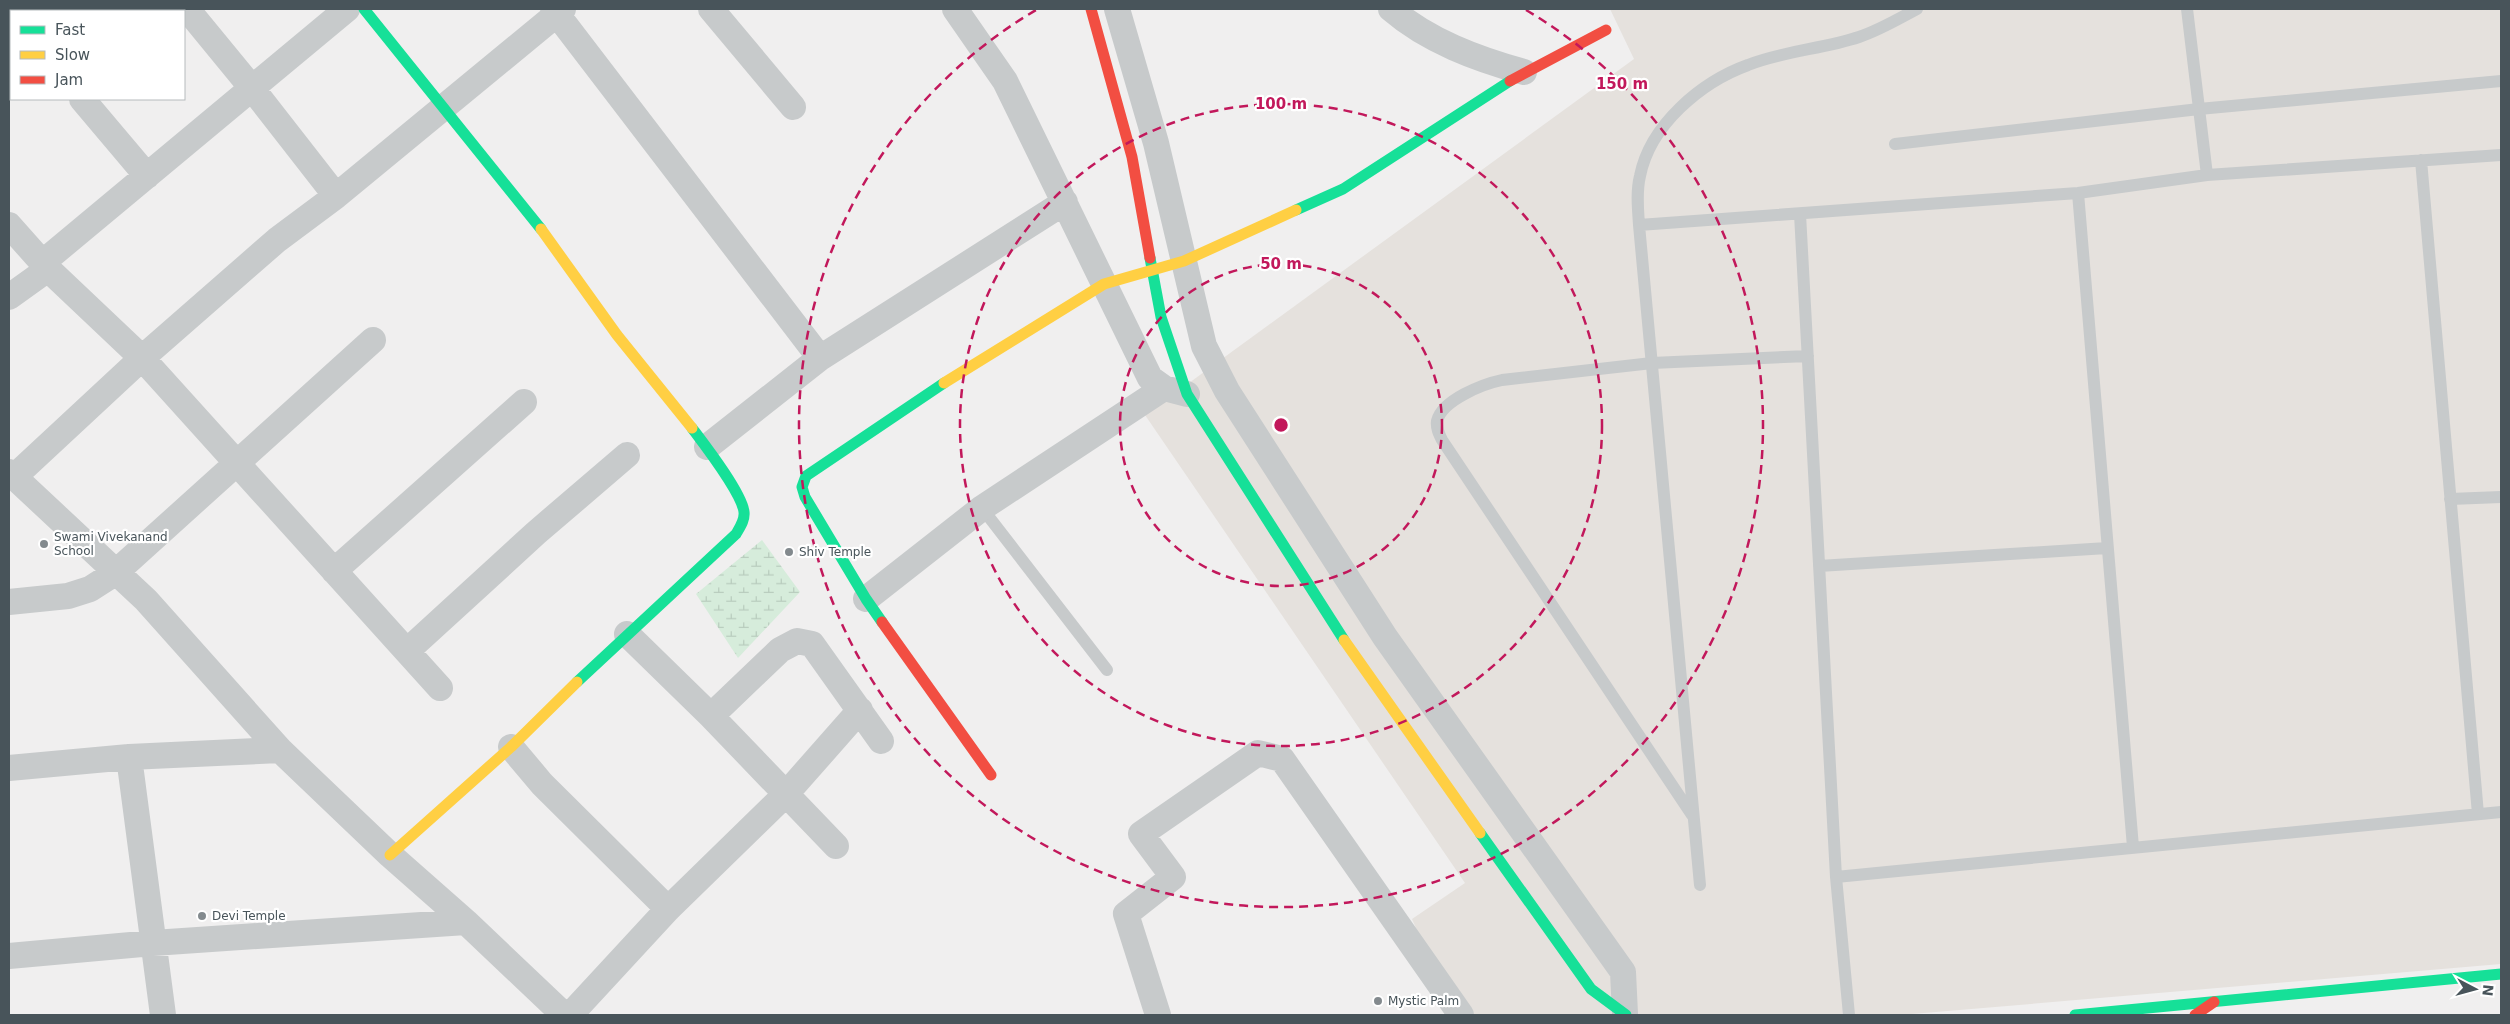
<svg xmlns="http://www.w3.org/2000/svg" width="2510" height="1024" font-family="'DejaVu Sans',sans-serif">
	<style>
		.commercial { fill: #e5e1dd }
		.wetland { fill: url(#wetland-marsh) }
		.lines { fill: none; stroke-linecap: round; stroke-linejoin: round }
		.lane { stroke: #c7cacb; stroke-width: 12 }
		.street { stroke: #c7cacb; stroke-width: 26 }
		.fast { stroke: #16e098; stroke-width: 11 }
		.slow { stroke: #ffcf43; stroke-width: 11 }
		.jam { stroke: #f24e42; stroke-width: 11 }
		.ring { fill: none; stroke: #c2185b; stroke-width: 2.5; stroke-dasharray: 9 6 }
		.poi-dot { fill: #838a8e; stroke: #fff; stroke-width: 2 }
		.labels { text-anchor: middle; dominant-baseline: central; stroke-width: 4.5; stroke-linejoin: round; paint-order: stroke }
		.poi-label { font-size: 12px; fill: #48545a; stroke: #fff; text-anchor: start }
		.centre { fill: #c2185b; stroke: #fff; stroke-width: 2.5 }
		.ring-label { font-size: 15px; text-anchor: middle; font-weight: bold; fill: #c2185b; stroke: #fff; stroke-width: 4.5; stroke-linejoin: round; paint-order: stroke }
	</style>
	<defs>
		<pattern id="wetland-marsh" width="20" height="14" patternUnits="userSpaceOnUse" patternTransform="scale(1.25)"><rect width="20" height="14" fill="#d6ecdb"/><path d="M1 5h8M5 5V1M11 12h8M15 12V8" fill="none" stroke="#b9ccbe"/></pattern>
	</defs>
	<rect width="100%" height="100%" fill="#f0efef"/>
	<path class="commercial" d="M1610,9H2501V964L1900,1015H1454L1412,919L1465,883L1145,415L1634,59Z"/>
	<path class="wetland" d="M762,540L800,592L738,658L696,594Z"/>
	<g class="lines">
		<path class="lane" d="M2187,9L2207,175
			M1895,144L2199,109L2501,81
			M2421,160L2478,814
			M2078,193L2133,847
			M1800,214L1836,877L1849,1015
			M1639,225L2078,193L2207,175L2501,155
			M2450,499L2501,497
			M982,508L1107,670
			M1819,566L2107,548
			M1692,815L1442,440C1439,434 1436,428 1437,421C1442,400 1483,384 1502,380L1652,363L1808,356
			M1836,877L2501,812
			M1700,885L1639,225C1638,209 1636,192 1640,176C1650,125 1701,82 1748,65C1783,51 1823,49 1859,37C1880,30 1898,19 1917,9"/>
		<path class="street" d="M187,9L251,87L336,196
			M553,9L820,358
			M711,9L793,107
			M955,9L1005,81L1150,378L1164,388L1187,394
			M1117,9L1156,143L1204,346L1227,391L1385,637L1623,972L1625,1014
			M1391,9C1428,41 1477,59 1524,72
			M9,11L11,14
			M82,99L147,176
			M9,225L48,269L142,358L440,688
			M42,263L347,9
			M9,297L48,269
			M707,447L820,358L1065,202
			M9,472L146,600L280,750L390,855L466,922L564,1015
			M14,477L142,358L277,240L336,196L563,9
			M334,571L524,402
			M866,599L982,508L1164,388
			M9,602L68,596L90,589L115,573L373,340
			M627,634L711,716L836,846
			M407,651L536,533L627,455
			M711,716L780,650L797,641L812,644L881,741
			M511,747L542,784L668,909
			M129,757L163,1015
			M9,768L129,757L280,750
			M9,956L153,943L466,922
			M570,1015L668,909L786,794L860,710
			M1158,1015L1126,914L1173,877L1141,834L1258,753L1282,759L1461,1015"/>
		<path class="fast" d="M364,9L541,229
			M1296,210L1343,189L1510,81
			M1150,258L1161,317L1187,394L1344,640
			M882,622L866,599L805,497L802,487L806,476L944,383
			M577,682L736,534C740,527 745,520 744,512C742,493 704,444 692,428
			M1480,833L1591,989L1626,1015
			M2075,1015L2501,974"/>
		<path class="slow" d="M541,229L617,335L692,428
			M944,383L1104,284L1184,261L1296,210
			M1344,640L1480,833
			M390,855L511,747L577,682"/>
		<path class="jam" d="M1091,9L1132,157L1150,258
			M1510,81L1606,30
			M882,622L991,775
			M2195,1015L2214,1002"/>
	</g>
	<g class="ring">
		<circle cx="1281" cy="425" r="161"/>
		<circle cx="1281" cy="425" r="321"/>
		<path d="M1526 10A482 482 0 1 1 1036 10"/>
	</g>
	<g class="poi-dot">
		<circle cx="44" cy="544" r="5"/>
		<circle cx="789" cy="552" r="5"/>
		<circle cx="202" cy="916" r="5"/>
		<circle cx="1378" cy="1001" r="5"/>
	</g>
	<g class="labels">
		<g class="poi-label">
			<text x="54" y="537">Swami Vivekanand<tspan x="54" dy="14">School</tspan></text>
			<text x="799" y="552">Shiv Temple</text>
			<text x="212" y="916">Devi Temple</text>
			<text x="1388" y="1001">Mystic Palm</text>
		</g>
	</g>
	<circle cx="1281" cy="425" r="8" class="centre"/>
	<g class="ring-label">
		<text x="1622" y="89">150 m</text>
		<text x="1281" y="109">100 m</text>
		<text x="1281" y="269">50 m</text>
	</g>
	<rect width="2510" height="1024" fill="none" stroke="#48545a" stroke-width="20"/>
	<rect x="10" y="10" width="175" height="90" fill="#ffffff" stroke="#b6bbbd"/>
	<rect x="20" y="26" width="25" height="8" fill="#16e098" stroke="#b6bbbd"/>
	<text x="55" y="35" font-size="15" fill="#48545a">Fast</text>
	<rect x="20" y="51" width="25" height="8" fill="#ffcf43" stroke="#b6bbbd"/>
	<text x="55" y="60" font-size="15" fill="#48545a">Slow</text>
	<rect x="20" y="76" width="25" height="8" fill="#f24e42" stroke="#b6bbbd"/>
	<text x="55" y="85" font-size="15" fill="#48545a">Jam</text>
	<g transform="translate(2475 989) rotate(96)" stroke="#ffffff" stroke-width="4" paint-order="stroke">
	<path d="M0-4L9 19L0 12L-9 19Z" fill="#48545a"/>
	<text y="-8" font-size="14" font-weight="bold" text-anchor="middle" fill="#48545a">N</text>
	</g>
</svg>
